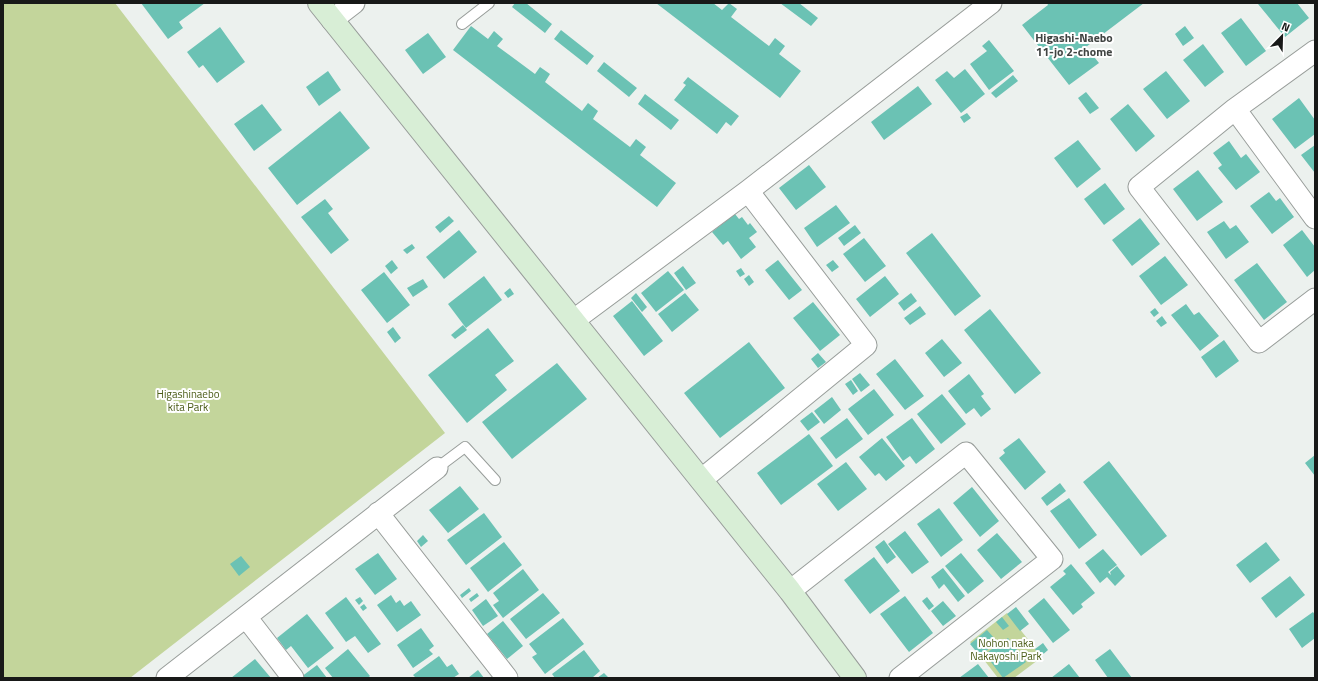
<svg xmlns="http://www.w3.org/2000/svg" width="1318" height="681" font-family="'Titillium Web',sans-serif">
	<style>
		.green { fill: #c3d59b }
		.building { fill: #6bc2b4 }
		.lines { fill: none; stroke-linecap: round; stroke-linejoin: round }
		.lane-casing { stroke: #989d9a; stroke-width: 12 }
		.street-casing { stroke: #989d9a; stroke-width: 23 }
		.secondary-casing { stroke: #989d9a; stroke-width: 24 }
		.lane { stroke: #fff; stroke-width: 10 }
		.street { stroke: #fff; stroke-width: 21 }
		.secondary { stroke: #d8eed6; stroke-width: 22 }
		.labels { text-anchor: middle; dominant-baseline: central; stroke-width: 4; stroke-linejoin: round; paint-order: stroke }
		.park-label { font-size: 11px; fill: #4b5c17; stroke: #fff }
		.neighbourhood-label { font-size: 12px; font-weight: bold; fill: #404442; stroke: #fff }
	</style>
	<rect width="100%" height="100%" fill="#ecf1ee"/>
	<path class="green" d="M3,3H115L445,433L130,678H3Z
		M1007,613L1042,657L1014,678H998L970,642Z"/>
	<path class="building" d="M141,3H205L179,22L183,28L168,39Z
		M515,3H526L552,24L545,33L512,7Z
		M656,3H713L722,10L729,3L737,9L731,17L769,46L775,38L785,46L779,54L801,71L780,98Z
		M780,3H799L818,18L811,26Z
		M1047,3H1144L1086,47L1099,63L1069,85L1022,25L1048,5Z
		M1259,3H1297L1309,18L1285,37L1258,4Z
		M1241,18L1266,51L1246,66L1221,33Z
		M471,26L488,39L494,31L503,39L497,46L535,74L540,67L550,74L545,82L582,111L588,103L598,111L593,119L630,147L636,139L646,147L640,155L676,183L657,207L453,50Z
		M1185,26L1194,38L1183,46L1175,34Z
		M220,27L245,62L217,83L203,65L199,68L187,52Z
		M561,30L594,56L587,65L554,39Z
		M428,33L446,57L423,74L405,50Z
		M989,40L1014,71L989,90L970,64L987,51L982,46Z
		M1203,44L1224,72L1205,87L1183,60Z
		M604,62L637,88L629,97L597,71Z
		M965,69L985,94L961,113L935,80L947,71L954,78Z
		M328,71L341,90L319,106L306,87Z
		M1166,71L1190,101L1167,119L1143,89Z
		M1013,75L1018,81L996,98L991,93Z
		M688,77L739,116L731,126L726,122L717,134L674,100L686,85L683,83Z
		M918,86L932,104L884,140L871,122Z
		M1086,92L1099,108L1090,114L1078,98Z
		M645,94L679,120L671,130L638,104Z
		M1299,98L1315,120V134L1295,149L1272,119Z
		M262,104L282,130L254,151L234,124Z
		M1128,104L1155,136L1136,152L1110,119Z
		M340,111L370,148L297,205L268,168Z
		M967,113L971,118L964,123L960,117Z
		M1078,140L1101,169L1077,188L1054,158Z
		M1229,141L1241,158L1246,154L1260,172L1236,190L1218,168L1222,165L1213,153Z
		M1315,145V173L1301,155Z
		M809,165L826,187L796,210L779,188Z
		M1198,170L1223,202L1197,221L1173,189Z
		M1105,183L1125,209L1104,225L1084,199Z
		M1269,192L1276,201L1280,198L1294,217L1272,234L1250,206Z
		M325,199L333,209L328,213L349,240L331,254L301,217Z
		M836,205L850,223L817,247L804,228Z
		M735,214L739,219L742,217L748,225L750,223L757,232L749,238L756,247L741,259L728,241L723,245L712,232Z
		M449,216L454,221L440,233L435,227Z
		M1140,218L1160,244L1132,266L1112,240Z
		M1224,221L1230,229L1236,225L1249,242L1226,259L1207,232Z
		M855,225L861,233L844,246L838,238Z
		M459,230L477,252L444,279L426,257Z
		M1302,230L1315,247V270L1307,277L1283,245Z
		M932,233L981,296L955,316L906,253Z
		M864,238L886,266L865,282L843,254Z
		M412,244L415,248L407,254L403,250Z
		M1165,256L1188,285L1161,305L1139,276Z
		M392,260L398,268L391,274L385,266Z
		M778,260L802,290L789,300L765,270Z
		M833,260L839,267L832,272L826,265Z
		M1257,263L1287,302L1264,320L1234,280Z
		M683,266L696,283L686,290L674,273Z
		M741,268L745,274L740,277L736,271Z
		M668,271L684,290L656,312L641,293Z
		M384,272L410,305L387,323L361,290Z
		M749,275L754,282L749,286L744,279Z
		M484,276L502,300L466,328L448,304Z
		M885,276L899,294L870,317L856,299Z
		M423,279L428,287L413,297L407,288Z
		M510,288L514,294L508,298L504,293Z
		M636,293L647,307L642,312L631,298Z
		M685,293L699,310L672,332L658,314Z
		M911,293L917,301L904,311L898,303Z
		M632,301L663,341L644,356L613,316Z
		M813,302L840,335L820,351L793,318Z
		M1186,304L1194,315L1199,312L1219,336L1200,351L1171,315Z
		M920,306L926,314L910,325L904,318Z
		M1155,308L1159,313L1154,317L1150,312Z
		M990,309L1041,373L1015,394L964,330Z
		M1162,316L1167,323L1161,327L1156,321Z
		M463,325L467,330L455,339L451,335Z
		M393,327L401,338L395,343L387,332Z
		M488,328L514,361L495,375L507,390L467,423L428,375Z
		M942,339L962,363L944,377L925,353Z
		M1224,340L1239,361L1216,378L1201,357Z
		M749,342L785,388L720,438L684,393Z
		M818,353L826,362L818,368L811,359Z
		M895,359L924,396L905,410L876,374Z
		M557,363L587,399L512,459L482,422Z
		M860,373L870,385L861,392L852,379Z
		M969,374L984,394L981,396L991,409L981,417L974,408L966,414L948,391Z
		M851,380L858,391L853,395L845,384Z
		M874,389L894,415L868,435L848,409Z
		M942,394L966,424L941,444L917,414Z
		M832,397L841,410L824,424L814,411Z
		M812,412L820,422L808,431L800,421Z
		M847,418L863,439L836,459L820,438Z
		M912,418L935,449L916,464L910,456L903,461L886,437Z
		M809,434L833,466L781,505L757,473Z
		M882,438L905,466L886,481L879,473L875,476L859,457Z
		M1019,438L1046,472L1025,490L999,458L1005,453L1003,450Z
		M1315,455V476L1305,463Z
		M1109,461L1167,536L1141,556L1083,482Z
		M846,462L867,489L838,511L817,484Z
		M1060,483L1066,491L1047,506L1041,498Z
		M460,486L479,509L448,533L429,510Z
		M972,487L999,521L980,537L953,503Z
		M1069,498L1097,535L1079,549L1050,511Z
		M939,508L963,540L941,557L917,524Z
		M484,513L502,537L466,565L447,540Z
		M905,531L929,562L912,574L888,544Z
		M997,533L1022,562L1001,579L977,550Z
		M423,535L428,541L421,547L417,541Z
		M884,540L896,557L887,564L875,547Z
		M504,542L522,565L488,592L470,568Z
		M1266,542L1280,560L1250,583L1236,565Z
		M1103,549L1117,565L1108,572L1111,575L1110,572L1117,566L1125,576L1115,586L1107,577L1100,583L1085,563Z
		M378,553L397,579L375,595L355,569Z
		M961,553L984,581L968,594L945,566Z
		M241,556L250,567L239,576L230,564Z
		M874,557L900,591L870,614L844,580Z
		M1071,564L1095,593L1081,604L1083,607L1073,615L1050,587L1066,574L1063,571Z
		M943,568L965,596L958,602L944,584L939,589L931,577Z
		M523,569L539,590L503,618L493,605L499,601L493,593Z
		M1290,576L1305,595L1276,618L1261,598Z
		M469,588L471,591L462,598L460,595Z
		M477,593L479,596L471,602L469,599Z
		M543,593L560,613L526,639L510,619Z
		M391,595L396,603L400,600L404,606L411,601L421,615L397,632L377,605Z
		M905,596L933,633L909,652L880,614Z
		M346,597L381,644L368,653L355,636L346,642L325,613Z
		M360,597L363,601L359,605L355,600Z
		M927,597L934,606L929,610L922,601Z
		M1044,598L1070,630L1053,643L1028,611Z
		M486,599L498,616L483,626L472,610Z
		M943,601L956,616L943,626L931,611Z
		M364,604L367,608L363,611L360,607Z
		M1016,607L1029,624L1020,631L1007,614Z
		M1313,612L1315,615V638L1302,648L1289,629Z
		M307,614L334,648L308,668L291,646L286,650L277,638Z
		M1002,617L1009,626L1003,630L996,622Z
		M563,618L584,644L545,674L532,657L537,654L529,644Z
		M503,621L523,646L507,659L487,634Z
		M421,628L434,646L429,650L433,654L413,668L397,645Z
		M987,630L994,638L988,644L991,647L980,656L970,644Z
		M1008,638L1026,662L1003,678L985,654Z
		M1043,643L1048,650L1040,657L1035,649Z
		M348,649L370,676L368,678H333L325,668Z
		M1110,649L1132,678H1108L1095,660Z
		M584,650L600,671L592,678H555L552,674Z
		M439,656L447,667L452,664L459,674L453,678H416L413,675Z
		M255,659L271,678H231Z
		M978,664L989,678H959Z
		M1069,664L1080,678H1051Z
		M317,665L327,678H303L301,677Z
		M478,670L484,678H468Z
		M604,673L609,678H597Z"/>
	<g class="lines">
		<defs>
			<path id="lane" d="M462,24L489,3
				M437,468L465,447L495,480"/>
			<path id="street" d="M332,20L354,3
				M1315,51L1235,109L1139,187L1259,342L1315,299
				M1235,109L1315,218
				M574,320L748,191L991,3
				M701,480L866,345L748,191
				M378,513L507,678
				M790,591L966,453L1052,559L900,678
				M246,617L293,678
				M167,678L437,468"/>
			<path id="secondary" d="M319,3L701,480L790,591L855,678"/>
		</defs>
		<use href="#lane" class="lane-casing"/>
		<use href="#street" class="street-casing"/>
		<use href="#secondary" class="secondary-casing"/>
		<use href="#lane" class="lane"/>
		<use href="#street" class="street"/>
		<use href="#secondary" class="secondary"/>
	</g>
	<g class="labels">
		<g class="park-label">
			<text x="188" y="394">Higashinaebo<tspan x="188" dy="13">kita Park</tspan></text>
			<text x="1006" y="643">Nohon naka<tspan x="1006" dy="13">Nakayoshi Park</tspan></text>
		</g>
		<g class="neighbourhood-label">
			<text x="1074" y="37">Higashi-Naebo<tspan x="1074" dy="14">11-jo 2-chome</tspan></text>
		</g>
	</g>
	<rect width="1318" height="681" fill="none" stroke="#181918" stroke-width="8"/>
	<g transform="translate(1282 36) rotate(23)" stroke="#ffffff" stroke-width="3" paint-order="stroke">
	<path d="M0-3L7 15L0 10L-7 15Z" fill="#181918"/>
	<text y="-6" font-size="11" font-weight="bold" text-anchor="middle" fill="#181918">N</text>
	</g>
</svg>
